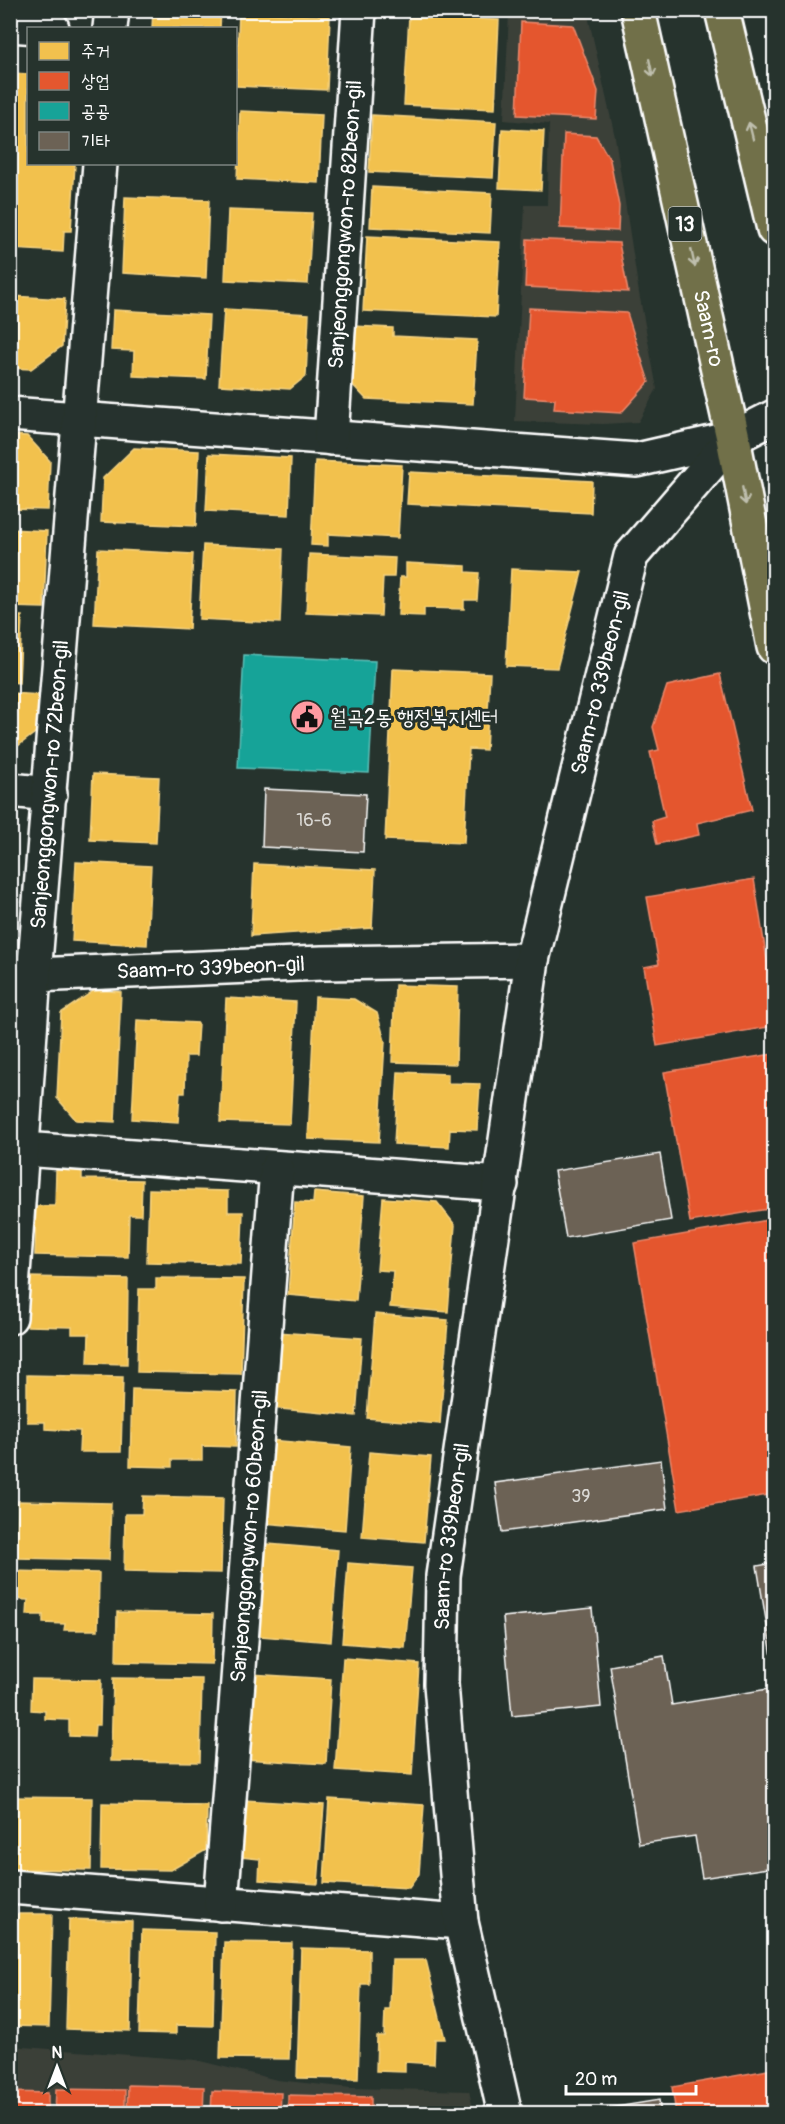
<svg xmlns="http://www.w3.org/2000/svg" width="785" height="2124" font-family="Pangolin,'Poor Story',sans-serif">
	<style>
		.built { fill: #3b4139 }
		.park { fill: url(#park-crowns); stroke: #aeb6a6; stroke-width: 1.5 }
		.homes { fill: #f2c14e; stroke: #f6d483; stroke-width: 1.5 }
		.shops { fill: #e4572e; stroke: #ec896d; stroke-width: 1.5 }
		.public { fill: #17a398; stroke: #5dbfb7; stroke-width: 1.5 }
		.building { fill: #6c6255; stroke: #fff; stroke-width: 1.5 }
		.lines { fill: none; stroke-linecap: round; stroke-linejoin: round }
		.street-casing { stroke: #fff; stroke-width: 38 }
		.primary-casing { stroke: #fff; stroke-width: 38 }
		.street { stroke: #26332d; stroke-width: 33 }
		.primary { stroke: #71704a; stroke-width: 33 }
		.oneway { stroke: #bfbfae }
		.labels { text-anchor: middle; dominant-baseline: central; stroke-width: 6; stroke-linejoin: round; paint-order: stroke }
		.number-label { font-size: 18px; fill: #dad8d4 }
		.shield { fill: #26332d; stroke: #bec2c0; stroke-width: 1.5 }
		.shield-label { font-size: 20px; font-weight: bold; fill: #fff }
		.street-label { font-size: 21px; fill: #fff; stroke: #26332d }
		.poi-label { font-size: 21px; fill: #fff; stroke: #26332d; text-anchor: start }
	</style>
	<defs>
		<pattern id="park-crowns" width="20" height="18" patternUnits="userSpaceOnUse" patternTransform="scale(1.5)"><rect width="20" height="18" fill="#5c6c4e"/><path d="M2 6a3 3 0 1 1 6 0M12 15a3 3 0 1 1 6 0" fill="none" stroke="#748269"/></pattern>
	</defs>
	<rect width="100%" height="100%" fill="#26332d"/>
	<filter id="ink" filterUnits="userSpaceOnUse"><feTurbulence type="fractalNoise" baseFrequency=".0167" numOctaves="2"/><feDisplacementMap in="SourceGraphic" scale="12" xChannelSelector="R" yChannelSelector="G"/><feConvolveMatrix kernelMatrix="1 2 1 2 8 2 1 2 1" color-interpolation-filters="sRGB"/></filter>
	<g filter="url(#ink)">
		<path class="built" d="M480,11H587L615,137L639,293L657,389L638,422L603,424L515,421L525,205H547L549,124L504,120L509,13Z
			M10,2046L196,2060L277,2080L351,2088L469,2091L474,2113H11Z"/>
		<path class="park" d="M10,952H15L11,1050H10Z"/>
		<path class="homes" d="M153,10H221L220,28H152Z
			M239,12L330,16L327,90L236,86Z
			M409,16L499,20L495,109L404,105Z
			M11,73L28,74V164H75L71,231H64L63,252L12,249L13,228H10Z
			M240,111L322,115L319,183L237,179Z
			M372,115L496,122L493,178L369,172Z
			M502,129L544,131L541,190L499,188Z
			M372,187L492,193L490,233L370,227Z
			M125,197L209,200L206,278L122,273Z
			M228,210L312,213L308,284L225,280Z
			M367,236L500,242L496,317L363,311Z
			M10,296L65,299L62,346L31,369L10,368Z
			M224,309L309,314L306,376L290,389L219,385Z
			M113,310L209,315L206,379L133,376L134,351L111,350Z
			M353,326L393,328V336L477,340L473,404L366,399L350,382Z
			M10,435L27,436L50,461L48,510L10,509Z
			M134,448L199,451L196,526L101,522L103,478Z
			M209,454L291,458L289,515L206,511Z
			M315,461L402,465L398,538L328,534V546L311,545Z
			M409,472L592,481L591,513L407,504Z
			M10,529L47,531L44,608L10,607Z
			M203,545L283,549L280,623L199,619Z
			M98,549L193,554L189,629L94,624Z
			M309,554L395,558L394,577H383L381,616L306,613Z
			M406,563L466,566V572L479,573L477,600H464V609L424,608V616L398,615L400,577H406Z
			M511,569L582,572L557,668L506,666Z
			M10,616H22L19,683L10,682Z
			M393,669L490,673L486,750L469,749L464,843L385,840Z
			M10,693L41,695L40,729L10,752Z
			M93,774L159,777L156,843L90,840Z
			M10,821L14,825L10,902Z
			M76,862L151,866L147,945L72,941Z
			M254,864L375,870L372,928L251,936Z
			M395,985L458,987L456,1064L392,1062Z
			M95,990L121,992L115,1122L76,1120L57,1098L61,1013Z
			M315,997L354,999L377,1013L385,1041L379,1142L308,1139Z
			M226,998L296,1002L290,1124L220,1122Z
			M137,1020L198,1023L196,1056H186L185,1093H180L178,1122L132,1119Z
			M398,1072L448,1074V1083L480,1084L477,1130L450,1129L449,1147L394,1144Z
			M56,1170H82V1179L142,1180L141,1215H129L128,1257L35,1255L36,1206H55Z
			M149,1189L228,1191V1212H243L241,1264L147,1262Z
			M314,1192L364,1196L356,1301L288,1295L295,1202L313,1203Z
			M383,1198L437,1202L455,1225L448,1312L390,1307L393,1271L377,1270Z
			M28,1277L128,1279L127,1364L88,1363L89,1334H72V1327L27,1326Z
			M156,1278L244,1279L241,1374L137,1372L139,1289H156Z
			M375,1314L448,1320L440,1424L367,1418Z
			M277,1332L362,1338L356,1416L270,1408Z
			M27,1375L123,1377L121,1452H79L80,1431L45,1429V1422H27Z
			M132,1389L237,1392L236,1447L202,1446V1460H172V1467L130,1466Z
			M269,1440L351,1447L345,1530L263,1523Z
			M369,1452L431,1457L424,1542L362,1537Z
			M143,1496L223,1498L221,1573L124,1571L125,1514H142Z
			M18,1501L111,1503L109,1560L17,1558Z
			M256,1543L338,1550L331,1642L249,1635Z
			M348,1563L412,1568L405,1648L342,1643Z
			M12,1571L99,1573L98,1630H64L65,1624L43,1623V1615H27L28,1600L12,1599Z
			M117,1612L213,1614L212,1664L116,1662Z
			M343,1658L419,1664L412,1775L335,1770Z
			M250,1674L331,1679L326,1764L244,1759Z
			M113,1678L202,1679L200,1762L111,1761Z
			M32,1679L101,1680L100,1725H95L94,1737L69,1736V1720L45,1719V1711L31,1710Z
			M10,1797L92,1798L91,1870L10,1869Z
			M329,1799L424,1805L419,1874L409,1888L324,1883Z
			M244,1800L324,1805L318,1884L259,1880L260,1859L241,1857Z
			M102,1803L207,1805L206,1850L171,1870L101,1869Z
			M10,1914H52L49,2027L10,2026Z
			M69,1919L132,1921L130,2031L66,2029Z
			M142,1930L215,1932L213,2026L176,2025V2034L139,2033Z
			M224,1942L292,1943L289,2059L220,2058Z
			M301,1948L369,1950V1984H361L358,2079L297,2078Z
			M392,1960H426L445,2039H435L434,2064L405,2062V2072L376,2071L377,2036H384L385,2010H390Z"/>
		<path class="shops" d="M521,22L573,25L598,91L596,119L517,115Z
			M564,134L596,136L610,160L619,206L618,231L560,228Z
			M527,239L619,243L628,292L525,287Z
			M529,308L627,313L649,382L621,413L554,409L555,399L524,397Z
			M720,674L752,810L697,823L699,835L657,844L652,821L665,817L650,752L659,750L653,727L667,686Z
			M754,879L774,1004V1026L657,1046L644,967L659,964L647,897Z
			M773,1054L774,1064V1208L690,1222L664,1072Z
			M774,1219V1494L679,1510L634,1243Z
			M774,2069V2114H676L672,2087Z
			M128,2085L204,2087L203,2114H127Z
			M56,2089L125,2090V2114H55Z
			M212,2091L281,2093L280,2114H211Z
			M10,2092L48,2093V2114H10Z
			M288,2095L371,2097V2114H288Z"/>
		<path class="public" d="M244,655L375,661L369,773L238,768Z"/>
		<path class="building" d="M264,789L366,794L363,852L262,847Z
			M660,1154L671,1220L566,1238L554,1171Z
			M661,1460L667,1509L502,1532L495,1483Z
			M774,1563V1668L757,1566Z
			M592,1608L601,1707L512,1716L503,1617Z
			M664,1656L672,1705L774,1688V1867L702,1878L695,1836L639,1844L610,1666Z
			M659,2100L661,2114H573Z"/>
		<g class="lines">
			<defs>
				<g id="street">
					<path d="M10,25L52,28"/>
					<path d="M110,28L112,10"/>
					<path d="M10,414L637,460L733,438L774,417"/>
					<path id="s1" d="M331,438L359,10"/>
					<path d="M10,790L50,794"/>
					<path id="s2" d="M34,975L322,963L532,960"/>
					<path d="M10,1148L501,1184"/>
					<path id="s3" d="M10,1317L34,975L100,164"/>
					<path d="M10,1887L461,1922"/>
					<path id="s4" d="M221,1904L277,1168"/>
					<path id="s5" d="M505,2114L461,1922L441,1684L443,1576L532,960L631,556L733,438"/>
				</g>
				<g id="primary">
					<path id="s6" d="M638,10L733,438L774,647"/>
					<path d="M722,10L774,229"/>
				</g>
			</defs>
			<use href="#street" class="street-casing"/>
			<use href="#primary" class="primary-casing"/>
			<use href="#street" class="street"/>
			<use href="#primary" class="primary"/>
		</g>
		<defs><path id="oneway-shaft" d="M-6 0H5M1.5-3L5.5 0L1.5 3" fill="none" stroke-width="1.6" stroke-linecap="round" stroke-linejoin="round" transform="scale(1.5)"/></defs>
		<g class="oneway">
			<use href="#oneway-shaft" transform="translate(651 68) rotate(78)"/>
			<use href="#oneway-shaft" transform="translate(751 131) rotate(-104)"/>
			<use href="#oneway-shaft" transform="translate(693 258) rotate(78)"/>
			<use href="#oneway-shaft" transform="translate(744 496) rotate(79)"/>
		</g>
	</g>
	<defs>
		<symbol id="civic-disc" viewBox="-11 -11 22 22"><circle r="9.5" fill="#ff9aa2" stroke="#26332d"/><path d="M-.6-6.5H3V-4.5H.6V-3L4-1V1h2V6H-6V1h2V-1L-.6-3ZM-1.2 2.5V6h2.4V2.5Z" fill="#111"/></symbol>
	</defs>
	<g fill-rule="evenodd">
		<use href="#civic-disc" x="288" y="698" width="38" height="38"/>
	</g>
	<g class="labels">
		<g class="number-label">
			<text x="314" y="820">16-6</text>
			<text x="581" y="1496">39</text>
		</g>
		<rect class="shield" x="668.5" y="207" width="33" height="34" rx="4.5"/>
		<g class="shield-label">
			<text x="685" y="224">13</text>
		</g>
		<g class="street-label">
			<text stroke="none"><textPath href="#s1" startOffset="214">Sanjeonggongwon-ro 82beon-gil</textPath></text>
			<text stroke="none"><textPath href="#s6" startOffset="326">Saam-ro</textPath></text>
			<text stroke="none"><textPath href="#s5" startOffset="1452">Saam-ro 339beon-gil</textPath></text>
			<text stroke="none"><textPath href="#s3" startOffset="534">Sanjeonggongwon-ro 72beon-gil</textPath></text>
			<text stroke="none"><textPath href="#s2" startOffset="177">Saam-ro 339beon-gil</textPath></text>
			<text stroke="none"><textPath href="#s4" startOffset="369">Sanjeonggongwon-ro 60beon-gil</textPath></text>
			<text stroke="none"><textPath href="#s5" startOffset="584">Saam-ro 339beon-gil</textPath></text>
		</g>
		<g class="poi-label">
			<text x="330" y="717">월곡2동 행정복지센터</text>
		</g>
	</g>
	<rect width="785" height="2124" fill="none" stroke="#26332d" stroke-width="36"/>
	<rect x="18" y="18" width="749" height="2088" fill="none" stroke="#fff" stroke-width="2" filter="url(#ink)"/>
	<rect x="27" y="27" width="210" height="138" fill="#26332d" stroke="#7d8581" stroke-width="1.5"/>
	<rect x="39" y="42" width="30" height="18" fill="#f2c14e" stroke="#7d8581" stroke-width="1.5"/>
	<text x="81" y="57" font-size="18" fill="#ffffff">주거</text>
	<rect x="39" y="72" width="30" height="18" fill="#e4572e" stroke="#7d8581" stroke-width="1.5"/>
	<text x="81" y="87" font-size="18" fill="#ffffff">상업</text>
	<rect x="39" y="102" width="30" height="18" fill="#17a398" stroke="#7d8581" stroke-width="1.5"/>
	<text x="81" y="117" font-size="18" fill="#ffffff">공공</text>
	<rect x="39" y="132" width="30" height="18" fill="#6c6255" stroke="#7d8581" stroke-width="1.5"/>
	<text x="81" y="147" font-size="18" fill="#ffffff">기타</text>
	<g transform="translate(57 2067)" stroke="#26332d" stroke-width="4.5" paint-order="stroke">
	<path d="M0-4.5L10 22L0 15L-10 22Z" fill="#ffffff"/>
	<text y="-9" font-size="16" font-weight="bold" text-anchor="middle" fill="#ffffff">N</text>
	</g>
	<path d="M566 2085v9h130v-9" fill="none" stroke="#ffffff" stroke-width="3"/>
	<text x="575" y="2085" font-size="18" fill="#ffffff" stroke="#26332d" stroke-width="4.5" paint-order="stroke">20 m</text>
</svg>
